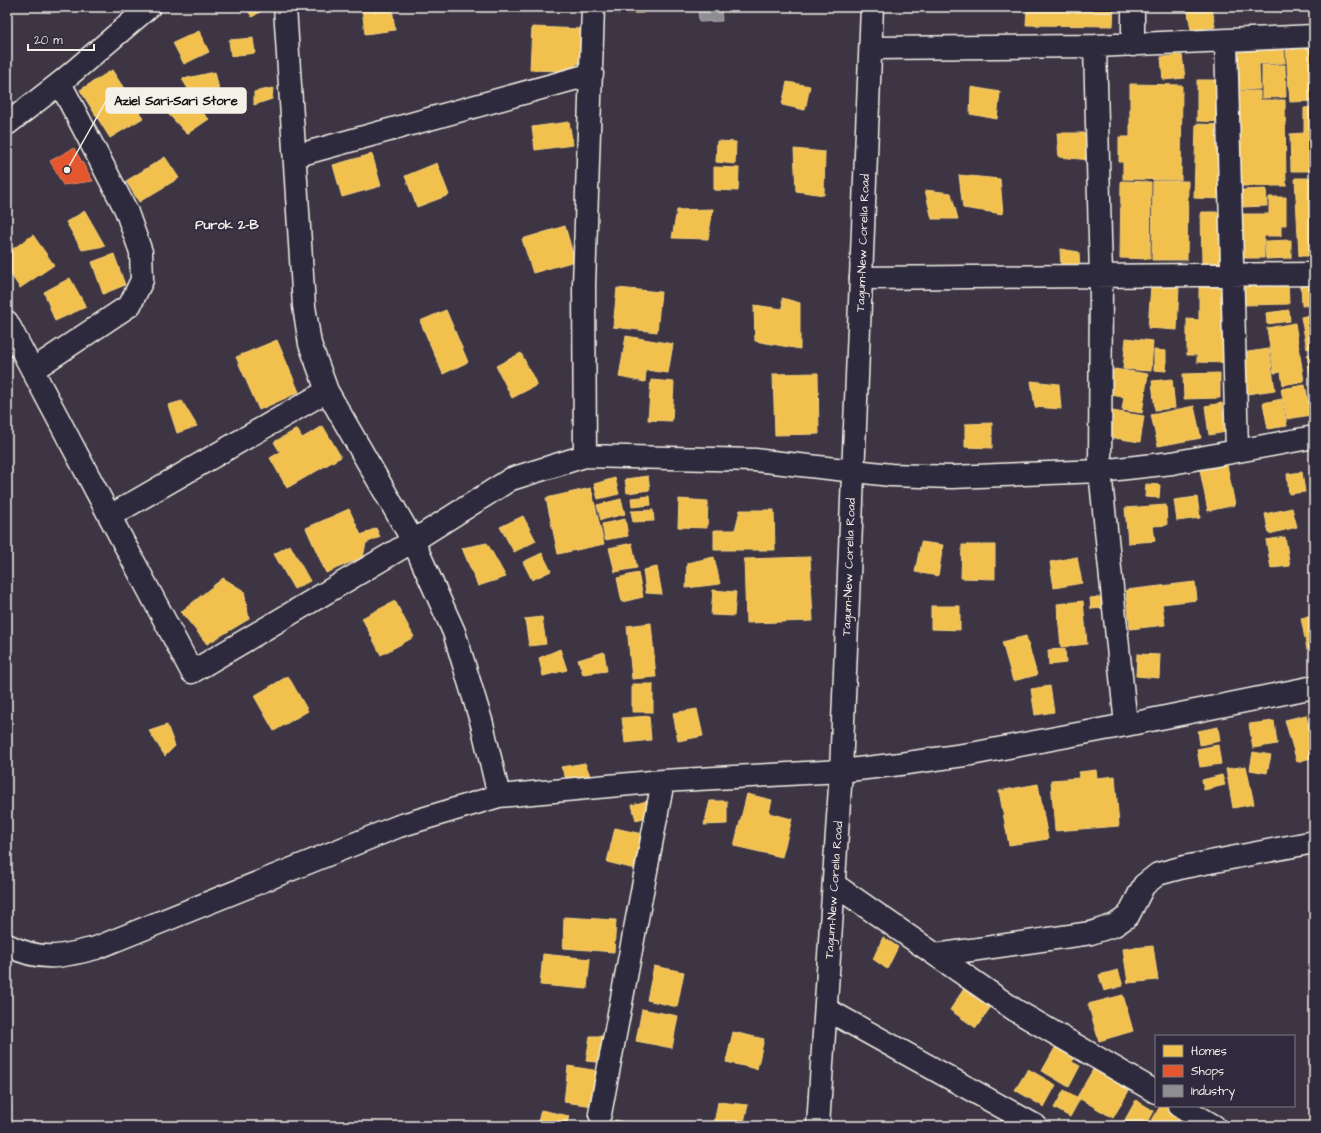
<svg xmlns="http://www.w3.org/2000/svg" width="1321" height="1133" font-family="'Architects Daughter',sans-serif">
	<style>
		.homes { fill: #f2c14e; stroke: #f3cf7c }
		.shops { fill: #e4572e; stroke: #e98566 }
		.industry { fill: #8d8d92; stroke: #acabac }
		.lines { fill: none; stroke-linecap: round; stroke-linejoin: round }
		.minor-casing { stroke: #f4f1e8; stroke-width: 25 }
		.major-casing { stroke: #f4f1e8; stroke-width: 25 }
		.minor { stroke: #2f2a3d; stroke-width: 22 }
		.major { stroke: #2f2a3d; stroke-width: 22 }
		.labels { text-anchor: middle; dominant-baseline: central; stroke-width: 4; stroke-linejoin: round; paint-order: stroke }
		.street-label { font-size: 12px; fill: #f4f1e8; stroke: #2f2a3d }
		.neighbourhood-label { font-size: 13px; font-weight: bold; fill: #f4f1e8; stroke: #2f2a3d }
		.leader { fill: none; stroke: #f4f1e8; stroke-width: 1.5 }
		.callout-dot { fill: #f4f1e8; stroke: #2f2a3d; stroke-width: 1.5 }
		.callout { fill: #f4f1e8; stroke: #f4f1e8; stroke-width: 1.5 }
		.callout-label { font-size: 13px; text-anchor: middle; font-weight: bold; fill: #111 }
	</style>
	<rect width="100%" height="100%" fill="#3d3544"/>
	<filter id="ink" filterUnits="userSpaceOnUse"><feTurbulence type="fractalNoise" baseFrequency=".025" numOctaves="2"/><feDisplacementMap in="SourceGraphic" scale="8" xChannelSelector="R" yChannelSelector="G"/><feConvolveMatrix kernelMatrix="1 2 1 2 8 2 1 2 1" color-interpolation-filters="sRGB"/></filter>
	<g filter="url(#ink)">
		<path class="homes" d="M246,7H268L252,17Z
			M362,7H392L395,30L365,34Z
			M614,7H643V13H614Z
			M1027,7H1114L1113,26L1026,25Z
			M1187,7H1212L1215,27L1191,30Z
			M1280,7H1314V8L1280,12Z
			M532,27L583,29L582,61L566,71L530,70Z
			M199,31L209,52L184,64L173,43Z
			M253,38L255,53L231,56L229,40Z
			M1314,48V101L1290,102L1286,50Z
			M1284,49L1285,63L1259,64L1260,89L1239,90L1237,52Z
			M1182,55L1185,78L1163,80L1161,57Z
			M1262,65H1285L1286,97L1262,98Z
			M112,70L143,118L110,138L80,90Z
			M215,72L220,94L195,100L182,79Z
			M1197,80H1225V122L1197,121Z
			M787,82L810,86L805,110L782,105Z
			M1130,84L1182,85L1181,180L1123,179V162H1119V137H1130Z
			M971,87L1000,92L997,119L970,114Z
			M273,88L272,99L254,105V92Z
			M1239,91H1260V100H1285L1286,186H1240Z
			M184,94L209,119L187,134L161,106Z
			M1314,107V171H1291L1290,134L1304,133V108Z
			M569,122L573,145L535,150L532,127Z
			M1196,124L1225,125L1223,199L1194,198Z
			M1057,133H1084L1090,160L1059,157Z
			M717,141L736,142L735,164L716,162Z
			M794,149L825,152L824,195L796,191Z
			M372,154L381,186L342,197L333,165Z
			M165,157L179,178L139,202L126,181Z
			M437,163L449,195L417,207L405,176Z
			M714,167L739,168L738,191L714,190Z
			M959,175L1000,179L1003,214L963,208Z
			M1295,178H1314V256H1299Z
			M1121,181L1151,182L1150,259L1120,258Z
			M1153,181H1188L1187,260H1152Z
			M1266,189L1267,206L1242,207V190Z
			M925,190L951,193L958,219H932Z
			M1269,197H1286V225H1281V236H1264V258H1239V214H1269Z
			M713,209L708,239L672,238L677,210Z
			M85,211L105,246L82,250L66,222Z
			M1201,212H1227L1228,262L1202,263Z
			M565,226L575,261L533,273L522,239Z
			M33,235L54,265L20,288L7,269V253Z
			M1291,240V258L1266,259L1265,241Z
			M1060,249L1079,252L1080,272L1061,269Z
			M114,254L125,285L103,294L92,262Z
			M70,278L86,307L55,321L44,292Z
			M1288,280L1289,304L1243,305L1242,281Z
			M1314,282V305L1302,306L1301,283Z
			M1151,285L1179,286L1177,330L1148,328Z
			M1199,287H1226V363L1197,362V355H1187V319L1199,320Z
			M617,288L661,292L657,332L613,327Z
			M782,298L800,303V349L755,341L754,305L783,309Z
			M446,310L468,362L443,374L420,321Z
			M1289,310L1290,321L1267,324L1266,313Z
			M1314,314V347L1307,349L1301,317Z
			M1295,323L1304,381L1283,385L1281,372L1274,373L1267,328Z
			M626,336L673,344L668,373L646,370L645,382L619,377Z
			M1126,338L1153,341L1151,371L1123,369Z
			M277,340L299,392L259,410L236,357Z
			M1269,349L1275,390L1247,394L1241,353Z
			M1154,350L1166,351V371L1154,370Z
			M521,353L537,385L512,398L496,366Z
			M1314,354V398L1307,355Z
			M1114,369L1148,374L1142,413L1122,410L1124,397L1110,395Z
			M818,373L819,434L775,435L773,374Z
			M1220,373V398L1184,399L1183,374Z
			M1172,379L1175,408L1155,410L1152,381Z
			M651,380L674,382L672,421L648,420Z
			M1031,381L1059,384L1061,409L1035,407Z
			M1305,385L1311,415L1287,419L1281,389Z
			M1282,399L1287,426L1268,429L1263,403Z
			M182,401L197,426L177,433L168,405Z
			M1222,403L1226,432L1209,435L1205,406Z
			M1194,406L1201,438L1158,446L1151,415Z
			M1112,411L1144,416L1140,442L1108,437Z
			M992,423V448L965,447V424Z
			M323,426L341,457L287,488L270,458L280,452L274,442L297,429L302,438Z
			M1227,465L1235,505L1208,511L1200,470Z
			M1302,472L1305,492L1289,494L1287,474Z
			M648,476L650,490L627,493L625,479Z
			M615,478L619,494L598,499L594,484Z
			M1146,484L1160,485L1159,498L1145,497Z
			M591,488L604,544L558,554L546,498Z
			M650,496L651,505L632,507L631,498Z
			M1197,497L1200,518L1177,521L1174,500Z
			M621,499L625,514L601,520L597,505Z
			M679,499L708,501L707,528L678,527Z
			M1166,505L1167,525L1153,526L1155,541L1128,543L1125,508Z
			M1292,508L1297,527L1269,534L1265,514Z
			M349,509L361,535L376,528L380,537L366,543L363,557L326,573L306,528Z
			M653,510L654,521L633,522L631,511Z
			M740,510H774L775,550H714V530H735Z
			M523,516L536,541L514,552L500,527Z
			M625,519L628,536L605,540L602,524Z
			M1285,537L1290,566L1271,568L1266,540Z
			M921,542L943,545L938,576L915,572Z
			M487,543L506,577L478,586L462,548Z
			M632,543L637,568L615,572L609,548Z
			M290,545L310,581L294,589L274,554Z
			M962,545H995V579L961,578Z
			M542,553L551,571L532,580L523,562Z
			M714,557L720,584L686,588L687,563Z
			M810,557L813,621L746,623L744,559Z
			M1077,557L1082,583L1054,588L1050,562Z
			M657,567L662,594L646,593L643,570Z
			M638,573L643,597L622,602L617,578Z
			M223,578L244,591L249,619L207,644L181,612Z
			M1195,582L1197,600L1162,604L1165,625L1130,629L1126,590Z
			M713,590L736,592L734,616L711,615Z
			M1102,597L1103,608L1091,609L1090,598Z
			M395,601L414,637L381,655L362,618Z
			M1083,601L1087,644L1061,647L1057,604Z
			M931,606H960V630L931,629Z
			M1314,616V648L1307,649L1301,618Z
			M542,617L546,644L529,646L525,619Z
			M651,623L656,677L632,679L627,626Z
			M1026,636L1037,675L1013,681L1002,642Z
			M560,649L567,670L543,676L539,658Z
			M1065,649L1066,663L1049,665L1048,650Z
			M604,652L607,671L583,674L578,660Z
			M1137,654L1160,655L1159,678L1136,676Z
			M288,676L308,711L274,731L254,696Z
			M632,684H653V712H632Z
			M1050,686L1054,712L1035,715L1031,689Z
			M697,709L703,736L678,741L673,713Z
			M1306,715L1308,723L1314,721V757L1297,762L1285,720Z
			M649,716L651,740L625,743L622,718Z
			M1274,721L1277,744L1253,748L1249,724Z
			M167,725L175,746L165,756L149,731Z
			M1218,727L1220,741L1200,745L1198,731Z
			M1218,745L1221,764L1200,767L1197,749Z
			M1253,752L1271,755L1267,773L1250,770Z
			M585,763L591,778L570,787L561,767Z
			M1246,766L1254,804L1233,808L1226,769Z
			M1096,770L1097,778L1115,776L1119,826L1055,831L1051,780L1079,778V772Z
			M1222,775L1225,785L1204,790L1202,780Z
			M1038,784L1048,839L1009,845L999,791Z
			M747,794L772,800L769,813L792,819L782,857L734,846Z
			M654,799L651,816L636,820L632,805Z
			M710,801H727V824L704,825Z
			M615,828L642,834L635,869L607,862Z
			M564,917L616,920L614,952L563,948Z
			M883,937L898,947L887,969L873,959Z
			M1153,946L1158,980L1128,983L1123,949Z
			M543,954L590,959L587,989L540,985Z
			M654,966L684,972L677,1007L647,1000Z
			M1118,970L1123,986L1104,991L1099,975Z
			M965,987L992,1005L976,1028L950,1010Z
			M1123,995L1133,1031L1099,1041L1088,1004Z
			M642,1009L678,1016L672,1048L636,1041Z
			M733,1032L764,1039L757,1069L726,1062Z
			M590,1036H612L607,1063L586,1061Z
			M1056,1046L1075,1057L1072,1062L1080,1066L1069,1087L1042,1071Z
			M1098,1061L1131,1087L1113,1118L1077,1097Z
			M568,1066L599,1071L594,1106L564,1102Z
			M1028,1069L1056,1085L1044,1107L1015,1090Z
			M1064,1090L1080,1099L1070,1117L1054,1108Z
			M1136,1100L1154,1111L1146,1126H1124L1122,1125Z
			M718,1102L748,1105L743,1126L714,1124Z
			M1160,1106H1168L1185,1116L1180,1126H1149Z
			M541,1110L569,1116L566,1126H537Z
			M615,1120L641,1126H614Z"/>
		<path class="shops" d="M74,148L93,181L63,185L50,161Z"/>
		<path class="industry" d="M698,7H721L722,21L699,22Z"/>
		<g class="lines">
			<defs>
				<path id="minor" d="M285,7L304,306L310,344L327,391L413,541L454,632L482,724L499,796
					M1226,41L1237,450
					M1133,45V7
					M1095,46L1101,276L1100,471L1126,725
					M871,48L1095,46L1314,36
					M295,156L592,74
					M861,278L1314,274
					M7,322L192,672L413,541L511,479L585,456L755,460L891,475L952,477L1100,471L1172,463L1314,437
					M34,369L130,305L142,280L141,252L126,210L60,83
					M585,456L584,285L593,7
					M110,516L327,391
					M835,885L1015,1010L1156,1092
					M7,945C41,962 61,957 96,948L399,826L499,796L663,781L841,771L900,764L971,754L1126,725L1314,687
					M936,955L1091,933L1115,925L1128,916L1144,885L1158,874L1184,867L1314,842
					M826,1009L1036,1126
					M1180,1106L1214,1126
					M600,1114L663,781"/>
				<path id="major" d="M7,124L60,83L149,7
					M818,1126L841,771L872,7"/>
			</defs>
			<use href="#minor" class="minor-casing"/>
			<use href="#major" class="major-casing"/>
			<use href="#minor" class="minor"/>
			<use href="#major" class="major"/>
		</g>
	</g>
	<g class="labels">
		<g class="street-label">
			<text transform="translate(863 243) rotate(-88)">Tagum-New Corella Road</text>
			<text transform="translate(849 567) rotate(-88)">Tagum-New Corella Road</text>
			<text transform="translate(834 890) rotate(-86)">Tagum-New Corella Road</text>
		</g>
		<g class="neighbourhood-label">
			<text x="227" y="225">Purok 2-B</text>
		</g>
	</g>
	<path class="leader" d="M67 170L106 101"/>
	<circle class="callout-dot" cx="67" cy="170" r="4"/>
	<rect class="callout" x="106" y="88" width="140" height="25" rx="4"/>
	<g class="callout-label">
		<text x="176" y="105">Aziel Sari-Sari Store</text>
	</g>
	<rect width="1321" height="1133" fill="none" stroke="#2f2a3d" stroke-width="24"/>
	<rect x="12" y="12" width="1297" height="1109" fill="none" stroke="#f4f1e8" stroke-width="1.5" filter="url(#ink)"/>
	<rect x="1155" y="1035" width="140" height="72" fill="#2f2a3d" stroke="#7e7a81"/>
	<rect x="1163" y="1045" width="20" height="12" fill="#f2c14e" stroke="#7e7a81"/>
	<text x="1191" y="1055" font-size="12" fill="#f4f1e8">Homes</text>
	<rect x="1163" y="1065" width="20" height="12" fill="#e4572e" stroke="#7e7a81"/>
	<text x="1191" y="1075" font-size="12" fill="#f4f1e8">Shops</text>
	<rect x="1163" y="1085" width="20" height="12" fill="#8d8d92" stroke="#7e7a81"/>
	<text x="1191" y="1095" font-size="12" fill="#f4f1e8">Industry</text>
	<path d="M28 44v6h66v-6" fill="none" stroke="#f4f1e8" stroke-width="2"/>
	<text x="34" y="44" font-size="12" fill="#f4f1e8" stroke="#2f2a3d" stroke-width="3" paint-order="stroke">20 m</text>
</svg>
